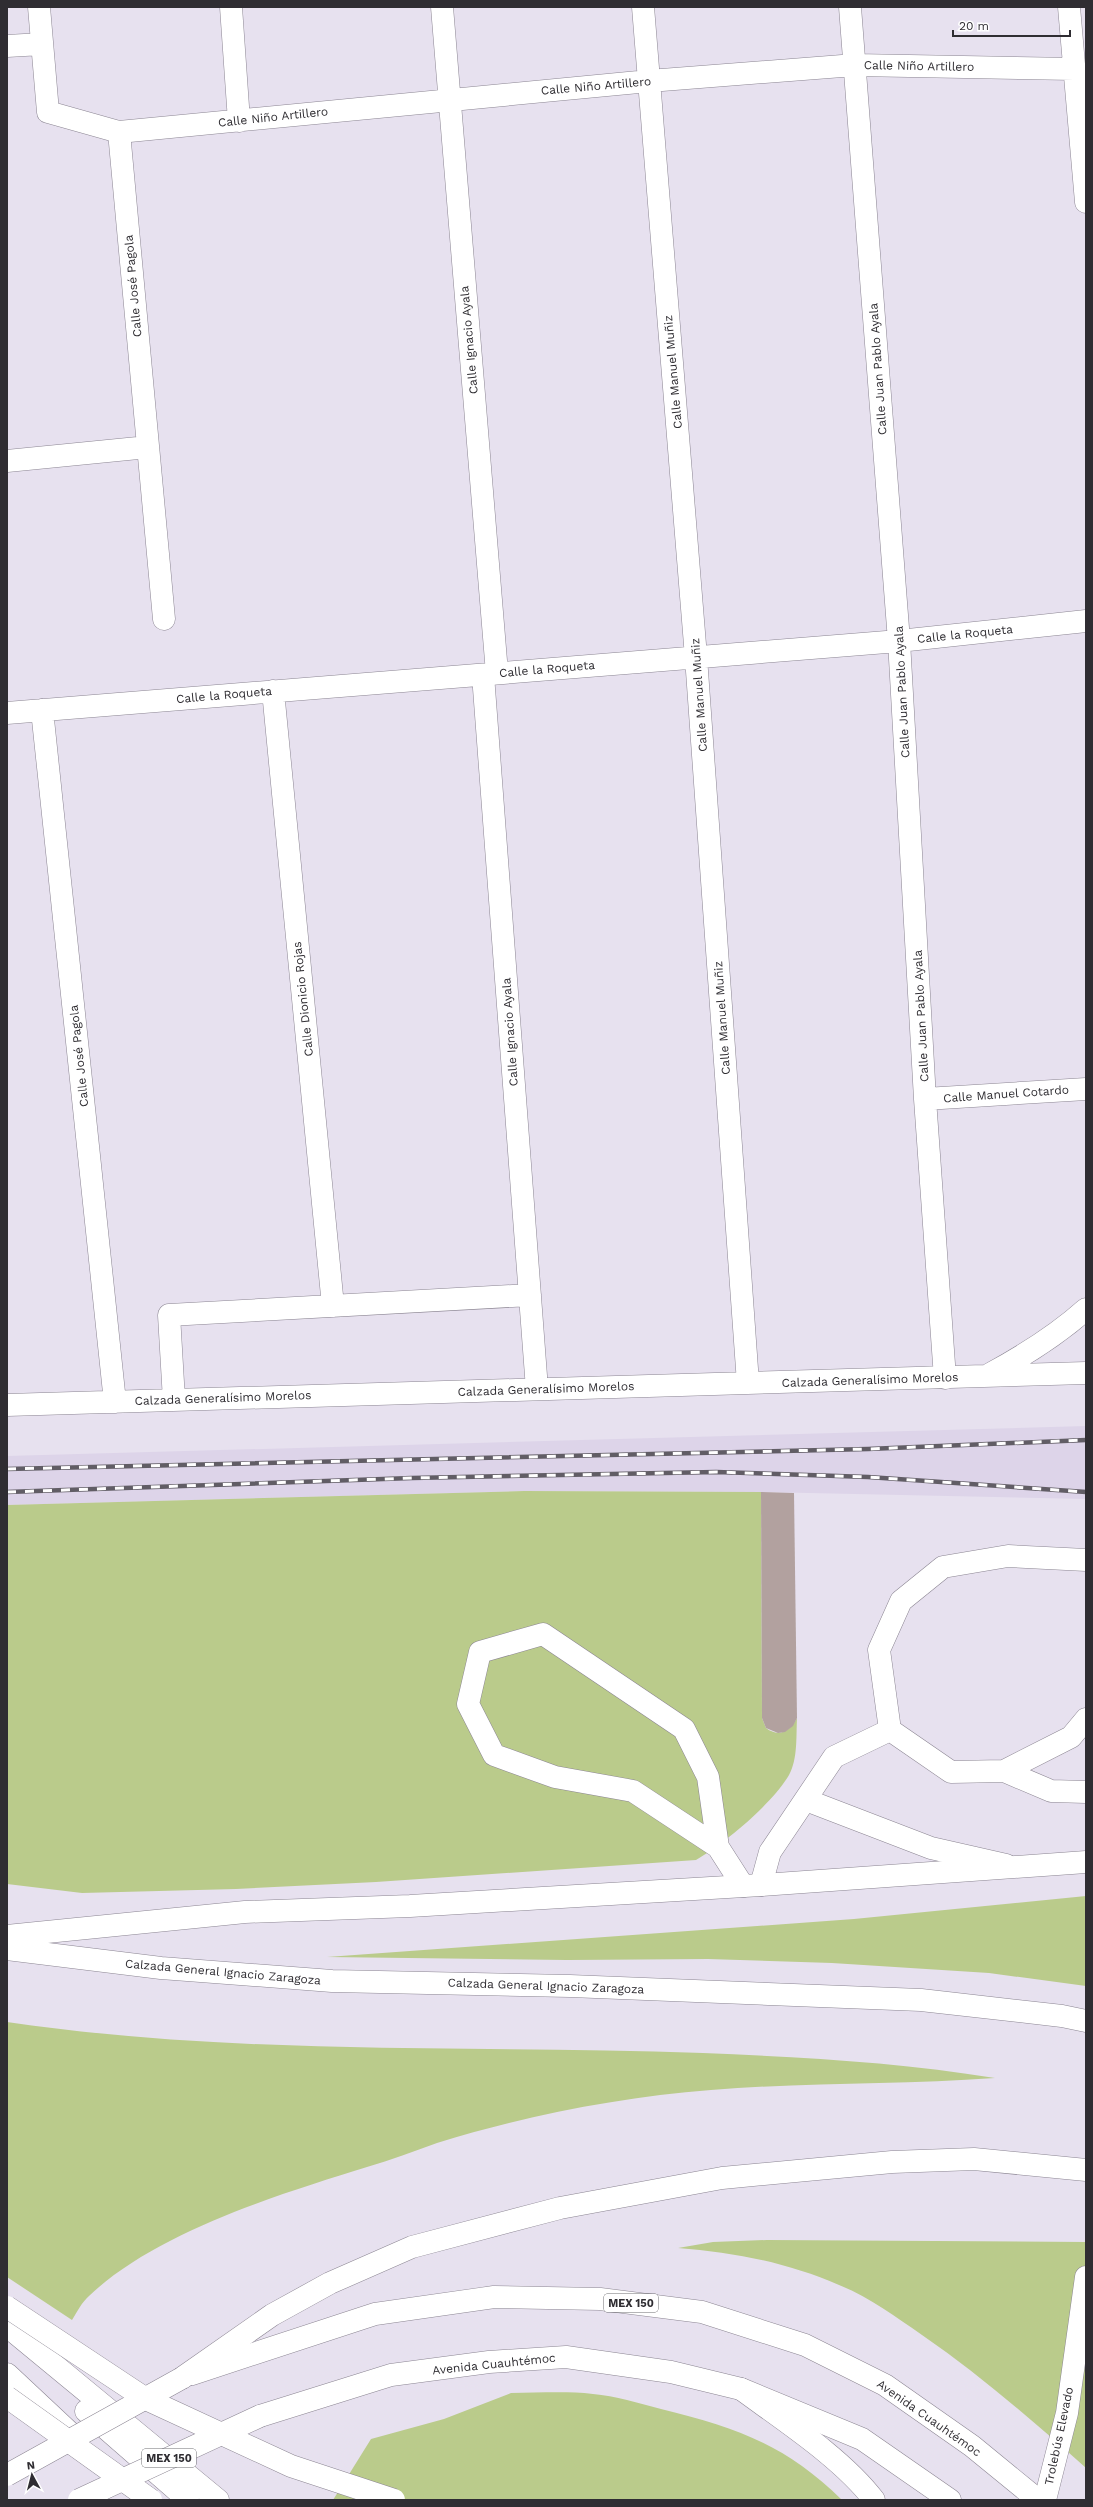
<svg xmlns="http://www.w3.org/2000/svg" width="1093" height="2507" font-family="'Work Sans',sans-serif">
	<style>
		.built { fill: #ddd4e9 }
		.green { fill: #bacb8b }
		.building { fill: #b2a19f }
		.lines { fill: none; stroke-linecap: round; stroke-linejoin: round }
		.minor-casing { stroke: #8b8592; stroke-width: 23 }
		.major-casing { stroke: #8b8592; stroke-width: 23 }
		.highway-casing { stroke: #8b8592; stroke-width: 23 }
		.minor { stroke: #fff; stroke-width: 22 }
		.major { stroke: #fff; stroke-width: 22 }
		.highway { stroke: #fff; stroke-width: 22 }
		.rail-casing { stroke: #615d65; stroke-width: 4.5 }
		.rail { stroke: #fff; stroke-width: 3; stroke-dasharray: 9; stroke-linecap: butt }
		.major-bridge-casing { stroke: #8b8592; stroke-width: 23; stroke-linecap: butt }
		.highway-bridge-casing { stroke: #8b8592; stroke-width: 23; stroke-linecap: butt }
		.major-bridge { stroke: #fff; stroke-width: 22 }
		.highway-bridge { stroke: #fff; stroke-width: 22 }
		.labels { text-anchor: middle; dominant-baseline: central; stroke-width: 3; stroke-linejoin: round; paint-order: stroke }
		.shield { fill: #fff; stroke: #6d6c70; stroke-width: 1 }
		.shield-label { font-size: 11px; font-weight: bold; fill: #2f2d32 }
		.street-label { font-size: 12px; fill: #2f2d32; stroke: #fff }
	</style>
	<rect width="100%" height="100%" fill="#e7e1ef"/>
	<path class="built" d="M1086,1426V1499L761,1492L524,1491L7,1505V1456Z"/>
	<path class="green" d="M524,1491L761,1492L762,1718L766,1728C779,1738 790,1731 797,1718C796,1736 798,1759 789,1775C772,1804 725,1843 696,1860L376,1882L236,1889L82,1893L7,1884V1505Z
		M1086,1896V1986L989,1973L832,1963L708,1959L567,1960L327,1957L854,1919Z
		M7,2022C237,2056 471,2045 703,2053C800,2057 899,2062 995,2078C901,2085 806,2082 711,2090C619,2097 525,2116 437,2143C414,2151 391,2160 367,2167C280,2194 156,2232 89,2296C82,2302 77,2312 72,2320L7,2277Z
		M767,2240L1086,2242V2468C1033,2421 980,2375 922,2335C896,2317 869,2297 839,2285C788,2263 734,2252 678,2248L713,2242Z
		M511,2393C538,2393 566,2391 593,2394C615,2396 639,2403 661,2409C737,2428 785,2444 842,2500H333L371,2439L444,2419Z"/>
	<path class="building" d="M761,1492L794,1493L797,1718L793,1726L785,1732L778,1733L766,1728L762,1718Z"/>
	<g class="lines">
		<defs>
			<path id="minor" d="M39,7L48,112L119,132L649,81L855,65L1074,69
				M231,7L239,121
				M442,7L497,673
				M643,7L696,657L748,1383
				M850,7L899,641L925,1099L945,1378
				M1069,7L1086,202
				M7,46L42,44
				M119,132L164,619
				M7,461L148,447
				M483,675L537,1389
				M273,691L333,1306
				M42,710L115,1402
				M7,713L899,641L1086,621
				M925,1099L1086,1089
				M990,1374C1025,1355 1057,1335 1086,1309
				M174,1400L169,1315L530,1295
				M7,1405L1086,1373
				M1086,1560L1008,1556L943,1567L901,1601L879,1650L890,1730L951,1772L1004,1771L1051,1791L1086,1792
				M1004,1771L1071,1737L1086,1719
				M806,1800L931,1848L1006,1865
				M718,1847L633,1791L555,1777L494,1755L468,1704L480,1652L543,1634L684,1729L708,1777L718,1847L743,1886
				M761,1885L770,1852L834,1757L890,1730
				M1045,2500L1067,2413L1086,2277"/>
			<path id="major" d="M192,2374L375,2314L494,2297L600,2299L702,2312L805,2345L885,2385L972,2446L1038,2500
				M260,2416L391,2375L489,2362L566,2357L671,2372L741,2389L862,2439L950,2500"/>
			<path id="highway" d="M7,1936L245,1912L410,1906L761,1885L1086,1862
				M7,1949L161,1968L332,1981L570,1986L921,2000L1062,2016L1086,2021
				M7,2326L218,2500
				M7,2374L70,2433
				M182,2378L272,2315L330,2283L412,2247L560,2208L722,2178L892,2162L974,2159L1086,2170
				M741,2389C783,2420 842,2458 874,2500
				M86,2411L188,2500"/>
		</defs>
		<use href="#minor" class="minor-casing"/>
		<use href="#major" class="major-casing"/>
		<use href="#highway" class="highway-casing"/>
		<use href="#minor" class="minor"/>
		<use href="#major" class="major"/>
		<use href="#highway" class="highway"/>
		<defs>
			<path id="rail" d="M7,1469L868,1449L1086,1440
				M7,1492L412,1478L716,1472L868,1477L1086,1492"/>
		</defs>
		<use href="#rail" class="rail-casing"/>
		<use href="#rail" class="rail"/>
		<defs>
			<path id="major-bridge" d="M7,2475L182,2378
				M79,2500L260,2416"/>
			<path id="highway-bridge" d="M7,2307L146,2399L291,2466L394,2500
				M7,2397L151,2500"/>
		</defs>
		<use href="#major-bridge" class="major-bridge-casing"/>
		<use href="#highway-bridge" class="highway-bridge-casing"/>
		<use href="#major-bridge" class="major-bridge"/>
		<use href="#highway-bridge" class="highway-bridge"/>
	</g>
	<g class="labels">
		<g class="shield">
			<rect x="604" y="2294" width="54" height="18" rx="3"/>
			<rect x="142" y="2449" width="54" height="18" rx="3"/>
		</g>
		<g class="shield-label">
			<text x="631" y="2303">MEX 150</text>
			<text x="169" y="2458">MEX 150</text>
		</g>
		<g class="street-label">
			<text transform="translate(919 66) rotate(1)">Calle Niño Artillero</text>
			<text transform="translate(596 86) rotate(-5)">Calle Niño Artillero</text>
			<text transform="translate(273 117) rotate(-6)">Calle Niño Artillero</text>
			<text transform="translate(133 286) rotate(-95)">Calle José Pagola</text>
			<text transform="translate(469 340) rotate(-95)">Calle Ignacio Ayala</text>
			<text transform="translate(878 369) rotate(-94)">Calle Juan Pablo Ayala</text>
			<text transform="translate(673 372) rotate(-95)">Calle Manuel Muñiz</text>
			<text transform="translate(965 634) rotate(-6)">Calle la Roqueta</text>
			<text transform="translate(547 669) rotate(-5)">Calle la Roqueta</text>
			<text transform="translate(902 692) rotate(-93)">Calle Juan Pablo Ayala</text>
			<text transform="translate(224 695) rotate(-5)">Calle la Roqueta</text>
			<text transform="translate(699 695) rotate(-94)">Calle Manuel Muñiz</text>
			<text transform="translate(303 999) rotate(-96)">Calle Dionicio Rojas</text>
			<text transform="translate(921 1016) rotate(-93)">Calle Juan Pablo Ayala</text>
			<text transform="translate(722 1018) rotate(-94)">Calle Manuel Muñiz</text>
			<text transform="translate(510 1032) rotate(-94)">Calle Ignacio Ayala</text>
			<text transform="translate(79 1056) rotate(-96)">Calle José Pagola</text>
			<text transform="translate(1006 1094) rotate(-4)">Calle Manuel Cotardo</text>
			<text transform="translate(870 1380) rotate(-2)">Calzada Generalísimo Morelos</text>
			<text transform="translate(546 1389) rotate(-2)">Calzada Generalísimo Morelos</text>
			<text transform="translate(223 1398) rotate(-2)">Calzada Generalísimo Morelos</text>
			<text transform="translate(223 1972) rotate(5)">Calzada General Ignacio Zaragoza</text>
			<text transform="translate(546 1986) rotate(2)">Calzada General Ignacio Zaragoza</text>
			<text transform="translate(494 2364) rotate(-6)">Avenida Cuauhtémoc</text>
			<text transform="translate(929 2418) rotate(35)">Avenida Cuauhtémoc</text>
			<text transform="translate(1059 2436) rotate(-78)">Trolebús Elevado</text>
		</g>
	</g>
	<rect width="1093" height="2507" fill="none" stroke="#2f2d32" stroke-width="16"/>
	<g transform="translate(32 2475) rotate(353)" stroke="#ffffff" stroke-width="3" paint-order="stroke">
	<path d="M0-3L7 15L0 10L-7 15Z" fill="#2f2d32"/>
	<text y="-6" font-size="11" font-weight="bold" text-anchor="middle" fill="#2f2d32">N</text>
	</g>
	<path d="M953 30v6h117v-6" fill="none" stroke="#2f2d32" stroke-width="2"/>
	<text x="959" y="30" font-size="12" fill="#2f2d32" stroke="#ffffff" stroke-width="3" paint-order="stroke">20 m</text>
</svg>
